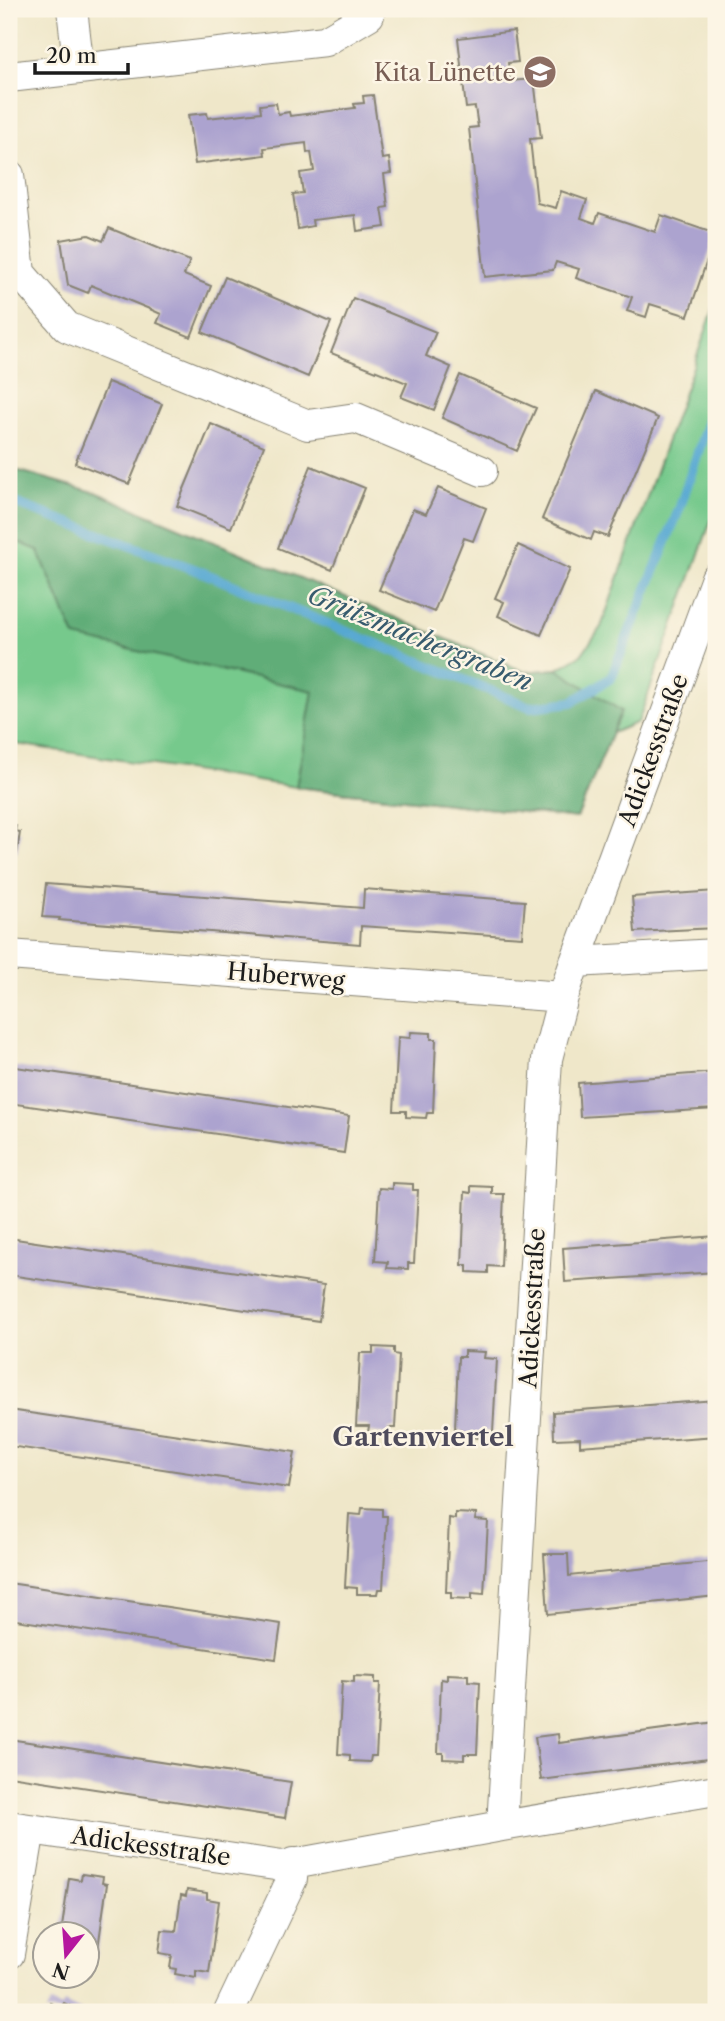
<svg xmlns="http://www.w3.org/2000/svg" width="725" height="2021" font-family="'Libre Caslon Text',serif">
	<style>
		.green { fill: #76c98c; stroke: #497254; stroke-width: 2 }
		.forest { fill: #60ad78; stroke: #3e644a; stroke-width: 2 }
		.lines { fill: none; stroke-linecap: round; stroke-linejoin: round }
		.stream { stroke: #57a8d2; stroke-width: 10 }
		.building { fill: #aca3cf }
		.minor-casing { stroke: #868272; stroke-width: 32 }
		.minor { stroke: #fff; stroke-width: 30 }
		.labels { text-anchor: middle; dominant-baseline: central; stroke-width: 5; stroke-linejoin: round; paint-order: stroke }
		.education-label { font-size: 24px; fill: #785e54; stroke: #fcf5e5; text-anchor: end }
		.street-label { font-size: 24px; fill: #1c1c1c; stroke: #fcf5e5 }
		.water-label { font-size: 26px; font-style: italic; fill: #375b6e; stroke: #fcf5e5 }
		.neighbourhood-label { font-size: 26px; font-weight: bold; fill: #4e4b5b; stroke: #fcf5e5 }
	</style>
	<rect width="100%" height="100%" fill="#fcf5e5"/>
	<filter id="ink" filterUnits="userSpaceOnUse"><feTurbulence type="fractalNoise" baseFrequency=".0143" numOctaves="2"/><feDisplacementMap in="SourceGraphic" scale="14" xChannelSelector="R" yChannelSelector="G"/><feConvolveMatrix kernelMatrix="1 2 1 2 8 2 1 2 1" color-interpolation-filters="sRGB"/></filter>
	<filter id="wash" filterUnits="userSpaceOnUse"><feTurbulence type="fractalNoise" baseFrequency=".00686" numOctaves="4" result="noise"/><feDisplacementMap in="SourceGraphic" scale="28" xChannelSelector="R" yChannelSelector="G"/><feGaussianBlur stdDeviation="1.57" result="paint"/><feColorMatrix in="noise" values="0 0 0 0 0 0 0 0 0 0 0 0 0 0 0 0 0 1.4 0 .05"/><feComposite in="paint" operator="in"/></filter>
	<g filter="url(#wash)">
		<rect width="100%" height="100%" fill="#efe7c9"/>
		<path class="green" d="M716,302V507L638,722L612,733L577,818L296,787L9,743V468L97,493L525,672L557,669L581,655L601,627Z"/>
		<path class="forest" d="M9,468L97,493L525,672L557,669L621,711L577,818L296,787L313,691L75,637L38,550L9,539Z"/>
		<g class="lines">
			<path class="stream" d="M9,501L199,571L530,707L572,702L611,678L680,507L716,397"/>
		</g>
		<g id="blocks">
			<path class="building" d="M514,31L518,62L508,63L510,81L534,79L541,138L530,139L537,203L556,208L561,191L587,200L581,218L595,223L599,213L655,232L661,215L716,234L688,316L650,304L646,317L627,311L632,297L576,278L579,269L556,262L553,270L485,277L469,128L478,127L475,107L466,108L458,38Z
				M373,95L382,159L389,158L391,173L384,174L388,207L382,208L385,227L357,231L355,215L312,220L313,226L298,229L293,194L303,193L300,173L314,171L311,152L307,153L306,143L264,148L265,155L195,164L188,115L207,113L208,118L261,112L260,105L276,103L278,114L289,112L290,116L355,108L354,104L364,103L363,96Z
				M109,228L190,261L184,275L211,286L191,337L157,323L161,314L152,310L91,285L88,293L68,285L61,240L89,235L103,241Z
				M225,277L331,322L308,377L202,332Z
				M353,298L436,332L426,356L451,367L434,410L401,397L407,383L331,353Z
				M460,375L536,408L517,451L442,418Z
				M108,382L162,404L129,484L75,463Z
				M596,391L658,418L608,537L594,532L591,540L542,519Z
				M211,424L264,446L231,528L177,506Z
				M311,466L365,488L332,570L278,548Z
				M438,488L486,508L473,541L464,538L434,612L379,590L413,509L426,514Z
				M518,545L570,569L541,635L498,616L504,602L495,598Z
				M9,825L16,826L15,831L20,832L17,853L12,852L10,862H9Z
				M46,884L363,908L364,889L525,901L522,937L361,926L360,944L59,920L60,918L42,917Z
				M716,891V928L635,932L632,897Z
				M411,1032L431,1033V1039H436L433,1113H427L426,1118L406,1117V1111H394L398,1037L410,1038Z
				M9,1066L349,1116L344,1153L9,1103Z
				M716,1072V1109L580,1117L578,1083Z
				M392,1183L413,1184V1190H418L414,1263H408V1269L387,1268L388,1262L375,1261L379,1188L392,1189Z
				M471,1186L492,1187V1194H504L501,1267L488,1266V1273L467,1272V1265H462L465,1192L471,1193Z
				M716,1236V1272L565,1282L563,1248Z
				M9,1238L324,1285L319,1321L9,1275Z
				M373,1347L394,1348V1354L399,1355L395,1428H389V1434L368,1432L369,1426H356L360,1353H373Z
				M464,1351L485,1352L484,1358L497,1359L493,1432L481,1431L480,1438L460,1436V1430H455L458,1357H464Z
				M716,1400V1436L580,1446V1438L554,1439L553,1412Z
				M9,1410L295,1452L289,1488L9,1446Z
				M362,1508L382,1509V1516H387L383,1589H378L377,1594H357V1588L345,1587L349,1514L361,1515Z
				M455,1513L476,1514L475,1520L488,1521L484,1594L472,1593V1599L451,1598V1592H446L449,1518L455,1519Z
				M544,1554H568L569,1576L716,1561V1596L548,1614Z
				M9,1583L281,1624L276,1659L9,1619Z
				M447,1674L468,1675V1681L480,1682L477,1754H464V1760L443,1759V1753H438L441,1679L447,1680Z
				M354,1676L375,1677V1683H380L376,1756H371L370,1762L350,1761V1755L338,1754L342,1681L354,1682Z
				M716,1722V1758L541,1780L535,1737L558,1734L559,1743Z
				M9,1739L291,1782L285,1818L9,1776Z
				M82,1874L103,1877L102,1883L107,1884L97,1956H91L90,1962H88V1934H61L69,1878L81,1880Z
				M187,1890L207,1893V1899L219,1901L209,1973L196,1971V1978L175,1974L176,1969L170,1968L172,1955L159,1953L162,1930L176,1931L181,1895L186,1896Z
				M50,2003L61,2008L64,2003L83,2012H46Z"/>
		</g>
	</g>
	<g filter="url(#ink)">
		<use href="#blocks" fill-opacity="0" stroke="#868272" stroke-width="2"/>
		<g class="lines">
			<defs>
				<path id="minor" d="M72,9L79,69
					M9,77L325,41L369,15
					M9,175L20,273L67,327L308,425L356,418L482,471
					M9,955L563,997
					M575,962L716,954
					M9,1826L282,1866L502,1826L547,1059L563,997L575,962L716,578
					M502,1826L716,1790
					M9,1954L30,1829
					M229,2012L292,1879L293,1863"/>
			</defs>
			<use href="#minor" class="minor-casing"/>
			<use href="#minor" class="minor"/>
		</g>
	</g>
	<defs>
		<symbol id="school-disc" viewBox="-11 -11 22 22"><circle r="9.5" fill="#8d6e63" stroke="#fcf5e5"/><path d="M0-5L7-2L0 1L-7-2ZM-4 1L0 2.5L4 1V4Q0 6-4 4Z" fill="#fff"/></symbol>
	</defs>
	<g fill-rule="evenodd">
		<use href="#school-disc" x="521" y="53" width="38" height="38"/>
	</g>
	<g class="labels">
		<g class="education-label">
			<text x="516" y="72">Kita Lünette</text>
		</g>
		<g class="street-label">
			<text transform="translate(653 750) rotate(-70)">Adickesstraße</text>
			<text transform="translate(286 976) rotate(5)">Huberweg</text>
			<text transform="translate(532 1308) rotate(-87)">Adickesstraße</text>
			<text transform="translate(151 1846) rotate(8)">Adickesstraße</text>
		</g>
		<g class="water-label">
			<text transform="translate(420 638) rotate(22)">Grützmachergraben</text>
		</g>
		<g class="neighbourhood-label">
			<text x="423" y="1437">Gartenviertel</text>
		</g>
	</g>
	<rect width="725" height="2021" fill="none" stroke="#fcf5e5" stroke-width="35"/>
	<g transform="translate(66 1955) rotate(197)"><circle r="33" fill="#fcf5e5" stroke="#a29e95" stroke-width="2"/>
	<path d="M0-5L12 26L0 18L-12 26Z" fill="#b5179e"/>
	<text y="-10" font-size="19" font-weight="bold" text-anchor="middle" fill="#1c1c1c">N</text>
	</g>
	<path d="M35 63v10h93v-10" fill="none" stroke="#1c1c1c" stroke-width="3.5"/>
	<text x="46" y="63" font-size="21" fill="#1c1c1c" stroke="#fcf5e5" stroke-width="5" paint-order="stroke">20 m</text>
</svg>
